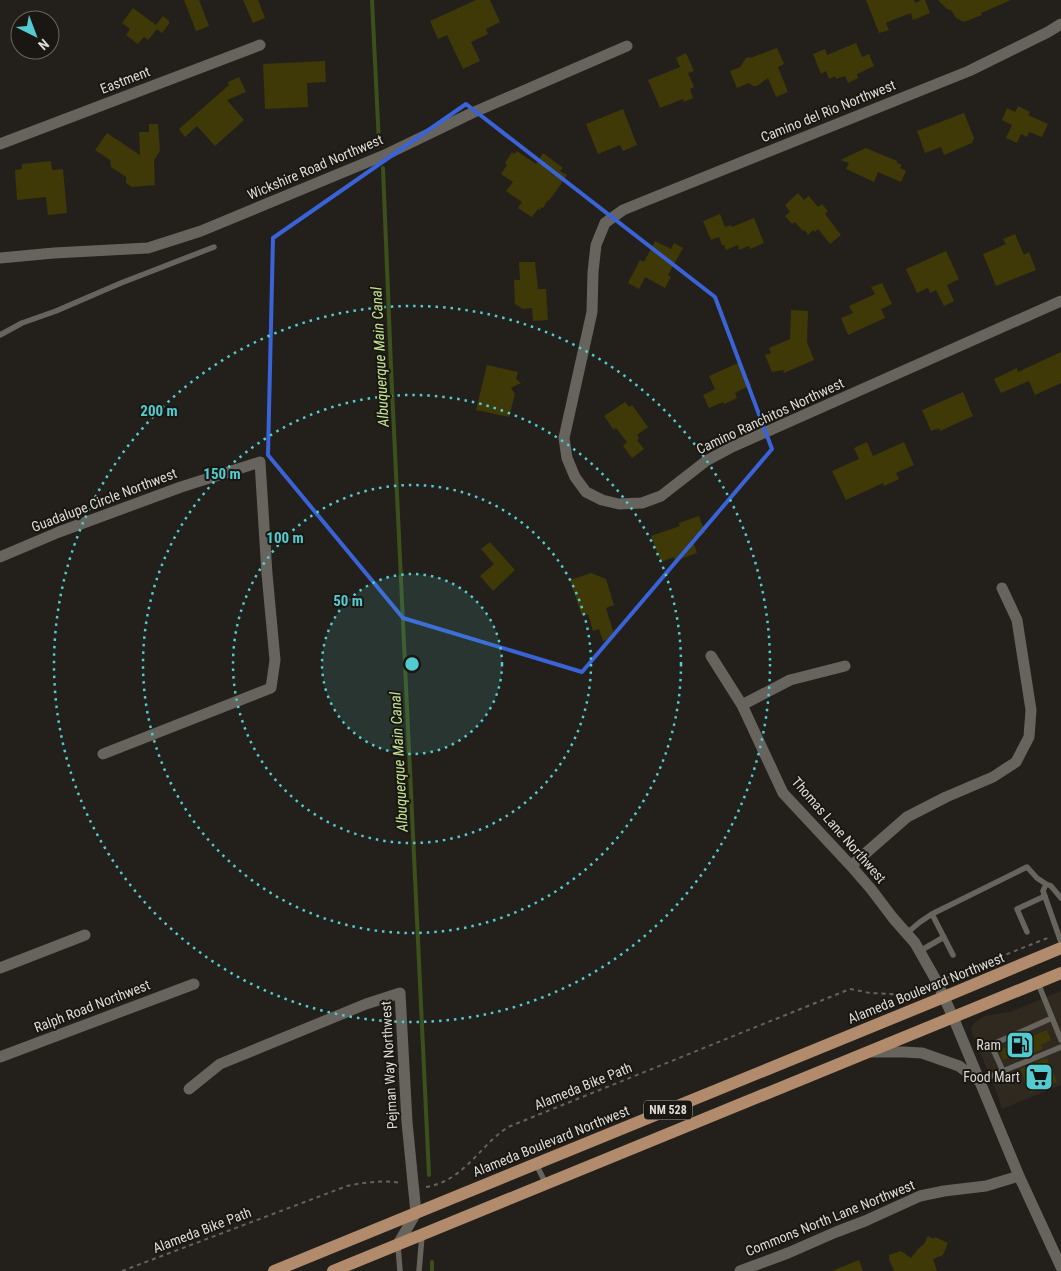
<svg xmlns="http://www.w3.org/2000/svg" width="1061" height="1271" font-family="'Roboto Condensed',sans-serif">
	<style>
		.built { fill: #2f291f }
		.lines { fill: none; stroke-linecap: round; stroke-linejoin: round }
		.stream { stroke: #3c501b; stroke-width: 4 }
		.building { fill: #3e3907 }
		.path { stroke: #65625e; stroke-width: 2; stroke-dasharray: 4 4; stroke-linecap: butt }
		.lane { stroke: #67635d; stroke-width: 5.5 }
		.street { stroke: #67635d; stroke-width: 11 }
		.primary { stroke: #b28b6d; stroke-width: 12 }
		.marked { fill: none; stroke: #3a63d8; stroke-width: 4; stroke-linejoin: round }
		.ring { fill: none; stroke: #52ccd0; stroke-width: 2.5; stroke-dasharray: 2.5 5 }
		.labels { text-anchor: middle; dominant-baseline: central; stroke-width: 4; stroke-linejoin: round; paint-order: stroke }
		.shield { fill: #1a1712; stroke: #a2a09b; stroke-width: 1 }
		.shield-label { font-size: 12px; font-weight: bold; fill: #dcdad6 }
		.street-label { font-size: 14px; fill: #dcdad6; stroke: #1a1712 }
		.poi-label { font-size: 14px; fill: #dcdad6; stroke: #1a1712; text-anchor: end }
		.water-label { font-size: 15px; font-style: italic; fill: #c3e593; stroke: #1a1712 }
		.centre { fill: #52ccd0; stroke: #1a1712; stroke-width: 2.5 }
		.ring-label { font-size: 15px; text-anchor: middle; font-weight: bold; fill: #52ccd0; stroke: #1a1712; stroke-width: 4; stroke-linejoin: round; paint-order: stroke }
	</style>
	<rect width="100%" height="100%" fill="#23201b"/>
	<path class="built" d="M1061,991V1085L1002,1109L997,1093L972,1033L971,1028L975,1022L985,1016L1010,1012Z"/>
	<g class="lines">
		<path class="stream" d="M372,0L379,144
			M383,168L391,367L429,1175
			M432,1262V1271"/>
	</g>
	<path class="building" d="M184,0H199L209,26L196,31Z
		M243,0H258L265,18L253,23Z
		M476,0H490L500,22L486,29L488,34L471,42L480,61L463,69L447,35L438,39L430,21Z
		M866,0H914L915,3L921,0H925L930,13L913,20L911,13L895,19L886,23L889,30L879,33Z
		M938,0H1011L981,13L982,15L964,22L956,18L951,10L947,9Z
		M133,8L156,25L163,16L169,21V24L162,33L157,29L148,40L144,37L138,44L126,35L130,29L122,23Z
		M856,43L862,57L869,54L874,66L857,74L858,78L848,83L845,76L836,79L835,76L829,79L826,71L821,74L813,54L825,49L827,55Z
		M777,48L784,64L778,67L788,92L776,97L768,78L757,86H753L749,83L737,88L730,71L740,67L746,58L753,57Z
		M686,53L694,71L688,73L694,87L690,89L693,98L684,102L683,99L660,108L648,80L680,67L676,58Z
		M325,61L326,82L307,83L308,107L265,109L263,64Z
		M239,77L246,92L227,100L244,120L215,146L197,126L185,137L179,129L229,85L228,82Z
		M1018,106L1030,112L1028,115L1048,124L1042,137L1029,132L1027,137L1021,134L1017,143L1006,138L1012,125L1002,120L1007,108L1015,112Z
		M623,109L637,145L623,151L620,145L598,154L586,124Z
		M964,113L974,138L972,143L944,155L941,147L925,153L917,131Z
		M149,124H158L160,151L154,160L155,185L132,187L126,183V177L111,167L110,160L95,150L107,133L140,155L139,132H149Z
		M866,148L897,161V163L902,165L900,168L906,171L901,182L878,172L874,182L846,169L849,163L840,160Z
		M517,151L536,164L543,153L563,168L560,171L567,175L549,201L548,200L543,208L541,207L540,210L538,209L532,217L518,208L522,202L506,191L513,182L501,174L507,165L505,163L512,152L514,154Z
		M51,161L52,170L63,169L67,213L48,215L46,197L17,200L15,170L22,169V164Z
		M798,193L804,200L809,196L818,207L822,204L828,211L825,214L841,235L830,244L818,229L815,232L813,230L808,235L805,230L803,231L795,222L792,224L785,216L790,212L785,205Z
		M720,214L725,227L731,225L732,227L754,218L764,243L750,249L749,246L739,250L738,245L726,250L724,245H722L719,237L711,240L703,221Z
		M1015,234L1024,255L1029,252L1036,270L996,286L983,254L1006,244L1003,239Z
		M655,241L671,249L674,243L683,248L668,275L671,277L665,288L645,277L639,289L628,283L640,260L644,262Z
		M946,251L959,279L947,285L954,301L944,306L936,290L930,293L928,288L917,293L906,269Z
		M519,262H535L538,289H546L548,320L533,321L532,308L523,309L515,304L514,280H520Z
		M882,283L892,304L881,309L885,318L848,335L841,318L853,313L849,306L875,294L871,287Z
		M791,310L808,311L807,342L814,360L784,373L783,370L772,372L765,355L771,353L769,348L790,339Z
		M1061,352V383L1035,395L1029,381L1001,393L994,379L1017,368L1018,372Z
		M740,362L751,385L735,393L737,398L724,404L723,402L709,408L703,395L715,389L709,376Z
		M487,365L518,372L516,379L521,383L511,388L515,394L509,417L476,410Z
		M963,392L973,416L940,431L939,428L931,431L922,410Z
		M625,402L629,407L632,405L648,427L637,435L639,438L637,440L644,449L632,458L623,446L627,442L616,428L614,430L604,416Z
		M867,442L873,456L904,442L914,465L896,473L899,479L884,486L883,483L846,500L832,471L859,459L854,448Z
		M699,516L705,533L692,538L697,553L675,561L674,557L661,562L651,536L680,526L679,523Z
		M490,542L515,570L493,591L480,576L494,564L481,549Z
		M591,573L606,579L614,605L606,608L615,637L603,641L599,629L593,631L588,614L582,616L570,580Z
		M1047,1030L1051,1040L1041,1045L1043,1049L1016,1060L1014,1056L1003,1060L999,1050Z
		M1047,1058L1057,1082L1030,1093L1020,1069Z
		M928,1236L934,1239L935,1237L948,1243L943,1255L933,1259L937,1271H894L889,1259V1255L901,1251L911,1258L918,1249L924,1244Z
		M859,1260L863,1271H832Z"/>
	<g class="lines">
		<path class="path" d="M947,978L1050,937
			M426,1187C464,1181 479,1146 508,1127L850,989L870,993L911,995L918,993L927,986
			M122,1271L347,1186C366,1182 383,1180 402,1183"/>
		<path class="lane" d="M0,335L22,323L56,311L121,283L214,247
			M1061,898L1051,886L1046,884L1043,891L1061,942
			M1027,932L1017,909L1045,896
			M907,933L920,922L932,914
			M920,951L944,937
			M953,955L932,914L1027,867L1037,878L1046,884
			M1038,983L1061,1040
			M1003,1071L991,1045L1052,1018
			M979,1081L1061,1047
			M536,1164L546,1184
			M398,1246L400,1271
			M419,1271L422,1236"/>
		<path class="street" d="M1061,24L1048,32L969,71L645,201L623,210L605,223L596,245L593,272L592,312L564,438L567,458L575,477L586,492L602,500L619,504L642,503L661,496L706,461L732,447L1061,301
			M0,144L260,45
			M0,258L54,253L148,248L201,231L387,154L472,113L627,46
			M0,557L59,532L181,487L260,462L267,574L275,660L271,688L103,754
			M711,656L742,705L783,793L851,866L871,889L893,918L915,943L937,982L953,1017L1019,1176L1061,1267
			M742,705L790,680L845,666
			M851,866L907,817L946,797L993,777L1016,762L1029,737L1031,710L1017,620L1002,588
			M0,968L85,935
			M870,1052H904L922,1053L959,1066L979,1081
			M0,1057L194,984
			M189,1089L220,1064L366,1004L400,993L407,1122L416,1213L398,1244
			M740,1271L788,1253L836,1232L865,1221L920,1196L944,1191L986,1186L1019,1176"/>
		<path class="primary" d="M274,1271L944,997L1061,948
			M333,1271L1061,973"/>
	</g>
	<path class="marked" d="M466,104L715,297L772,449L582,672L403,618L268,455L273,238Z"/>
	<circle cx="412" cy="664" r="90" fill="#52ccd0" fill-opacity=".12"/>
	<g class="ring">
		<circle cx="412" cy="664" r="90"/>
		<circle cx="412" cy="664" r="179"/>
		<circle cx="412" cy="664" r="269"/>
		<circle cx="412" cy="664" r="358"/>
	</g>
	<defs>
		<symbol id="fuel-square" viewBox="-11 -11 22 22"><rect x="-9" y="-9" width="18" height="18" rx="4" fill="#52ccd0" stroke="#1a1712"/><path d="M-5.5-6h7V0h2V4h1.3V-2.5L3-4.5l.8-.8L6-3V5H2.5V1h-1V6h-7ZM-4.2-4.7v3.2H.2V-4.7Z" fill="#111"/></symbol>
		<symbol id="supermarket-square" viewBox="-11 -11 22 22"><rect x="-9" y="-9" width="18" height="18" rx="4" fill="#52ccd0" stroke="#1a1712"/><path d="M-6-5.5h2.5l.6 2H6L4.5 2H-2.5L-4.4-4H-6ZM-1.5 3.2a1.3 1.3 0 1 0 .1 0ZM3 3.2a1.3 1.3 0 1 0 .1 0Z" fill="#111"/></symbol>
	</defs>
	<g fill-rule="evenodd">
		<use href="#fuel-square" x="1004" y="1029" width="32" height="32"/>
		<use href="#supermarket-square" x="1023" y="1061" width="32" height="32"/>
	</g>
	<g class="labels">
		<rect class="shield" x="644" y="1100.5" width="48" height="19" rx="4"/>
		<g class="shield-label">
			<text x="668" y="1110">NM 528</text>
		</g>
		<g class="street-label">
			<text transform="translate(125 80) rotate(-21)">Eastment</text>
			<text transform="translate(828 111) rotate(-22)">Camino del Rio Northwest</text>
			<text transform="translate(315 167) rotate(-23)">Wickshire Road Northwest</text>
			<text transform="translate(770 416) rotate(-25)">Camino Ranchitos Northwest</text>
			<text transform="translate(104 500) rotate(-21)">Guadalupe Circle Northwest</text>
			<text transform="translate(839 830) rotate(49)">Thomas Lane Northwest</text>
			<text transform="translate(926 988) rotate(-22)">Alameda Boulevard Northwest</text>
			<text transform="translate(92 1006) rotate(-21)">Ralph Road Northwest</text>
			<text transform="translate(389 1065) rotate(-93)">Pejman Way Northwest</text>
			<text transform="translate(583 1086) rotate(-22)">Alameda Bike Path</text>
			<text transform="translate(551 1141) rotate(-22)">Alameda Boulevard Northwest</text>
			<text transform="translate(830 1218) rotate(-22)">Commons North Lane Northwest</text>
			<text transform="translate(202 1230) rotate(-21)">Alameda Bike Path</text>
		</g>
		<g class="poi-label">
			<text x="1001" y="1045">Ram</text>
			<text x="1020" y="1077">Food Mart</text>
		</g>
		<g class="water-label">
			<text transform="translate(380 357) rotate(-93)">Albuquerque Main Canal</text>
			<text transform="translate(399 762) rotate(-93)">Albuquerque Main Canal</text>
		</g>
	</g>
	<circle cx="412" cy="664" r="8" class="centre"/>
	<g class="ring-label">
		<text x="159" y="416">200 m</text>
		<text x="222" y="479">150 m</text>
		<text x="285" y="543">100 m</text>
		<text x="348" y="606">50 m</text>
	</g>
	<g transform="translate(35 35) rotate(138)"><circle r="24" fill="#1a1712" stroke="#686560"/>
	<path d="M0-4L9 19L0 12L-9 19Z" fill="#52ccd0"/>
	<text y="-8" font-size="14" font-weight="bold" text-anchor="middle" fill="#dcdad6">N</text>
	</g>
</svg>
